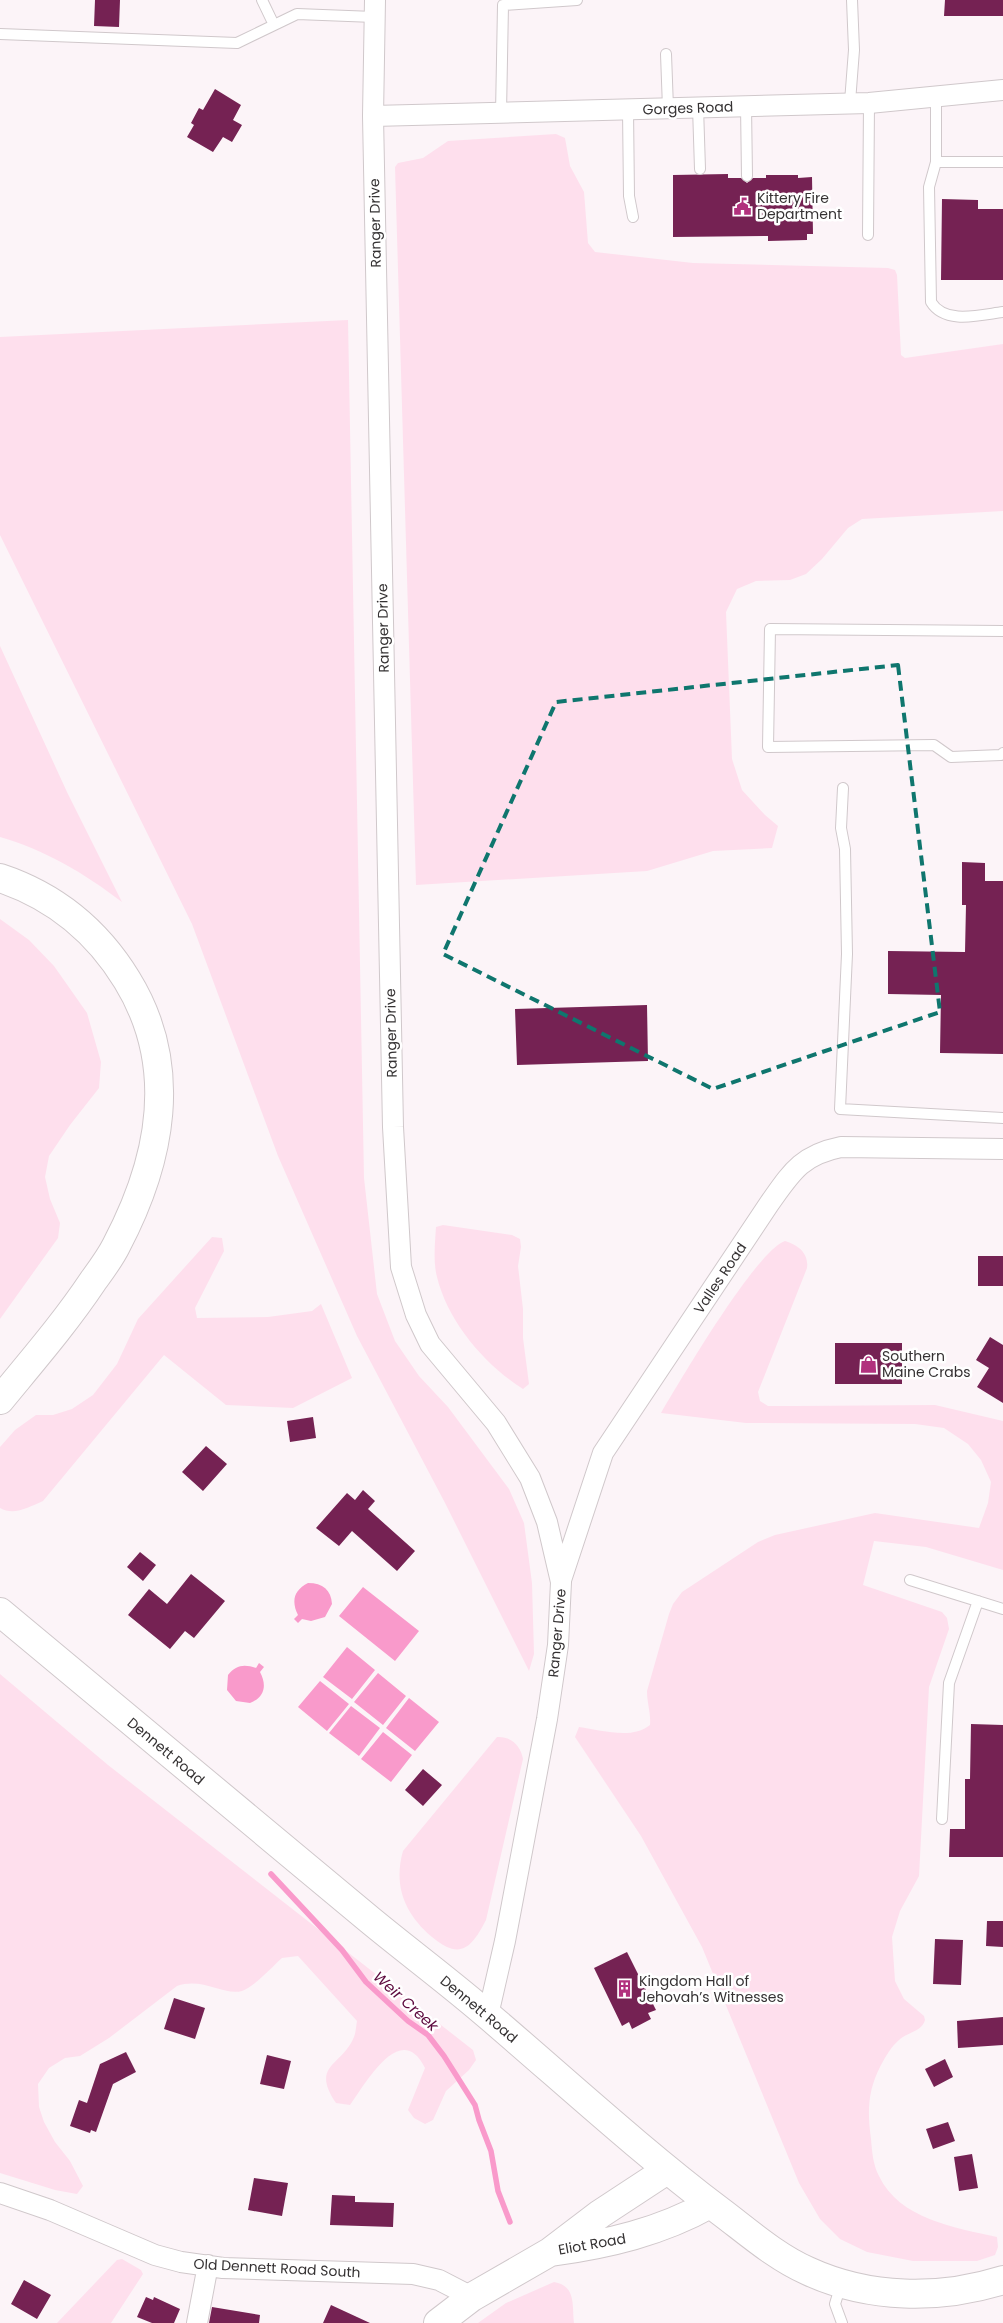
<svg xmlns="http://www.w3.org/2000/svg" width="1003" height="2323" font-family="Poppins,sans-serif">
	<style>
		.green { fill: #fedfed }
		.water { fill: #f99acb }
		.lines { fill: none; stroke-linecap: round; stroke-linejoin: round }
		.stream { stroke: #f99acb; stroke-width: 5.5 }
		.building { fill: #752253 }
		.lane-casing { stroke: #d0c8cb; stroke-width: 12 }
		.street-casing { stroke: #d0c8cb; stroke-width: 22 }
		.secondary-casing { stroke: #d0c8cb; stroke-width: 30 }
		.highway-casing { stroke: #d0c8cb; stroke-width: 30 }
		.lane { stroke: #fff; stroke-width: 10 }
		.street { stroke: #fff; stroke-width: 20 }
		.secondary { stroke: #fff; stroke-width: 28 }
		.highway { stroke: #fff; stroke-width: 28 }
		.marked { fill: none; stroke: #0f766e; stroke-width: 4; stroke-dasharray: 10 6; stroke-linejoin: round }
		.labels { text-anchor: middle; dominant-baseline: central; stroke-width: 5; stroke-linejoin: round; paint-order: stroke }
		.street-label { font-size: 14px; fill: #353233; stroke: #fff }
		.poi-label { font-size: 14px; fill: #353233; stroke: #fff; text-anchor: start }
		.water-label { font-size: 15px; font-style: italic; fill: #5d093e; stroke: #fff }
	</style>
	<rect width="100%" height="100%" fill="#fcf4f8"/>
	<path class="green" d="M556,134L565,138L570,166L584,192L588,243L595,252L693,263L888,268L895,270L897,275L901,355L905,358L1003,344V511L862,519L848,528L822,559L806,574L790,580L756,581L737,589L726,612L732,759L742,790L765,815L778,826L772,848L713,851L647,871L416,885L395,167L398,163L423,158L448,141Z
		M348,320L364,1178L377,1294L395,1341L419,1376L448,1407L509,1489L524,1523L532,1583L534,1654L529,1671L444,1501L357,1336L278,1156L192,924L0,535V337Z
		M0,646L67,792L122,902C84,873 45,850 0,837Z
		M0,919L29,940L54,966L87,1013L101,1062L99,1088L70,1125L49,1156L45,1177L50,1199L60,1223L58,1238L0,1319Z
		M443,1225L512,1235L520,1239L521,1247L518,1266L523,1309V1338L529,1384L523,1389C485,1365 448,1322 437,1277C433,1262 435,1243 436,1227Z
		M212,1237L222,1238L224,1251L195,1308L197,1318L268,1317L312,1311L321,1304L352,1378L293,1408L226,1405L164,1355L43,1501C29,1507 14,1516 0,1508V1447L15,1430L36,1415H53L72,1409L93,1395L117,1364L138,1319Z
		M785,1241C798,1245 809,1253 807,1268L758,1392L760,1401L768,1406H794L935,1405L1003,1421V1570L926,1547L874,1541L863,1585L942,1612L947,1618L949,1629L929,1687L919,1876L900,1911L892,1937L895,1981L904,1999L924,2016L925,2020C922,2032 907,2032 899,2040C891,2047 886,2056 881,2065C868,2090 867,2110 871,2139C872,2151 873,2165 879,2176C899,2219 956,2228 997,2237L998,2247L995,2255L977,2261H913L867,2252L840,2239L820,2219L799,2183L702,1947L641,1836L575,1737L579,1727C601,1730 632,1740 650,1725C651,1713 647,1703 647,1691L669,1614L673,1604L682,1592L758,1542L775,1535L875,1513L979,1528L988,1503L991,1482L981,1460L968,1444L944,1428L915,1424L746,1423L661,1413C680,1381 756,1251 785,1241Z
		M0,1674L108,1765L473,2050L476,2060L469,2070L446,2091L433,2120L425,2124L414,2118L408,2110L425,2068C401,2019 366,2083 350,2105L336,2103C310,2065 342,2066 354,2037C356,2032 356,2026 357,2021L298,1956L282,1958C272,1967 255,1986 242,1991C224,1996 203,1977 177,1986L109,2038L80,2056L65,2058L49,2068L38,2084L39,2107L44,2122L55,2142L70,2161L83,2186L77,2194L55,2190L0,2173Z
		M497,1737C511,1736 521,1746 523,1759L486,1920C471,1949 460,1960 432,1937C405,1914 393,1886 403,1851Z
		M122,2259L141,2270L143,2274L111,2323H57L117,2260Z
		M554,2282C576,2286 572,2304 574,2323H478L506,2303Z"/>
	<path class="water" d="M308,1583C323,1583 331,1590 332,1604L325,1617L311,1621L302,1619L298,1623L294,1619L298,1615C291,1601 294,1590 308,1583Z
		M363,1587L419,1631L395,1661L339,1616Z
		M347,1647L375,1670L352,1699L323,1677Z
		M259,1663L264,1667L260,1672C267,1685 265,1697 250,1703L236,1701L227,1690L228,1675C236,1665 244,1664 256,1668Z
		M378,1673L406,1696L383,1725L354,1702Z
		M320,1681L349,1704L327,1731L298,1707Z
		M409,1698L439,1722L415,1751L386,1728Z
		M351,1706L380,1728L359,1756L329,1733Z
		M383,1732L412,1755L391,1782L361,1759Z"/>
	<g class="lines">
		<path class="stream" d="M271,1874L342,1950L366,1982L408,2021L428,2035L444,2056L475,2105L479,2120L491,2151L498,2191L510,2222"/>
	</g>
	<path class="building" d="M95,0H120L119,27L94,26Z
		M945,0H1003V16H944Z
		M215,89L241,105L233,120L242,125L232,142L223,137L213,152L187,137L194,125L191,123L199,108L203,110Z
		M728,174V178H741L747,183L753,178H766V175H798V178L812,177L813,234H807V240L768,241V236L673,237V175Z
		M942,199L978,200V209H1003V280H941Z
		M962,862L985,863V881H1003V1054L940,1053L941,995L888,994V951L965,952L966,905H962Z
		M647,1005L648,1061L517,1065L515,1009Z
		M978,1256H1003V1286H978Z
		M990,1337L1003,1345V1403L977,1387L989,1368L976,1360Z
		M835,1343H902V1384H835Z
		M313,1417L316,1438L290,1442L287,1421Z
		M206,1446L227,1464L203,1491L182,1472Z
		M363,1490L375,1501L368,1509L415,1551L397,1571L352,1531L339,1546L316,1528L347,1493L355,1500Z
		M140,1552L156,1565L143,1581L127,1567Z
		M191,1574L225,1601L194,1638L185,1631L170,1649L128,1615L149,1589L167,1604Z
		M971,1724L1003,1725V1857H949L950,1829H965V1779H970Z
		M423,1769L442,1785L423,1806L405,1790Z
		M987,1921H1003V1947L986,1946Z
		M935,1939L963,1940L961,1985L933,1984Z
		M627,1952L656,2010L648,2013L651,2019L632,2029L629,2022L622,2026L594,1968Z
		M174,1998L205,2008L195,2039L164,2029Z
		M1003,2017V2045L958,2048L957,2021Z
		M126,2052L136,2072L113,2084L96,2132L91,2130L90,2133L70,2126L79,2100L87,2103L100,2064Z
		M267,2055L291,2061L284,2089L260,2084Z
		M945,2059L953,2077L934,2087L925,2069Z
		M948,2122L955,2141L933,2149L926,2129Z
		M972,2154L978,2188L959,2191L954,2157Z
		M254,2178L288,2183L282,2216L248,2210Z
		M332,2195L355,2196V2202L394,2203L393,2227L330,2225Z
		M24,2280L51,2295L37,2319L11,2304Z
		M146,2297L153,2300L154,2297L180,2309L174,2323H152L137,2317Z
		M331,2305L370,2323H323Z
		M212,2307L260,2315L259,2323H209Z"/>
	<g class="lines">
		<defs>
			<path id="lane" d="M262,0L274,25
				M0,34L237,43L297,14L374,17
				M666,54L668,108
				M936,96V162L929,187L931,302C945,325 980,315 1003,312
				M850,102L854,50L852,0
				M746,106L747,176
				M698,107L700,169
				M628,110L629,196L633,217
				M501,113L503,5L577,0
				M936,162H1003
				M868,235L869,103
				M1003,631L770,629L768,747L934,745L951,757L1001,755L1003,753
				M843,788L841,828L845,849L847,954L840,1109L1003,1118
				M910,1580L1003,1609
				M942,1819L949,1683L978,1601
				M841,2284L835,2304L842,2323"/>
			<path id="street" d="M375,0L373,116L393,1127L401,1267L416,1315L430,1344L496,1423L530,1478L547,1522L561,1582L558,1645L547,1719L505,1941L488,2015
				M373,116L869,103L1003,90
				M561,1580L603,1453L769,1204C791,1173 801,1155 841,1147L1003,1149
				M0,2193L50,2210L155,2255L181,2262L223,2268L413,2274L439,2280L472,2297
				M197,2323L208,2265"/>
			<path id="secondary" d="M0,1612C123,1715 246,1818 370,1920C410,1953 452,1984 491,2018C567,2083 641,2151 720,2211C748,2232 776,2257 808,2271C869,2299 939,2300 1003,2280
				M551,2252C608,2244 660,2232 710,2204
				M438,2323L472,2297L550,2252L600,2214L667,2170"/>
			<path id="highway" d="M0,878C54,896 97,931 127,980C180,1066 161,1161 116,1246C110,1258 101,1270 93,1281C65,1323 32,1361 0,1400"/>
		</defs>
		<use href="#lane" class="lane-casing"/>
		<use href="#street" class="street-casing"/>
		<use href="#secondary" class="secondary-casing"/>
		<use href="#highway" class="highway-casing"/>
		<use href="#lane" class="lane"/>
		<use href="#street" class="street"/>
		<use href="#secondary" class="secondary"/>
		<use href="#highway" class="highway"/>
	</g>
	<path class="marked" d="M898,665L940,1012L713,1089L443,954L556,702Z"/>
	<defs>
		<symbol id="civic-bare" viewBox="-9 -9 18 18"><path d="M-.6-6.5H3V-4.5H.6V-3L4-1V1h2V6H-6V1h2V-1L-.6-3ZM-1.2 2.5V6h2.4V2.5Z" fill="#b1317d" stroke="#fff" stroke-width="2.5" paint-order="stroke"/></symbol>
		<symbol id="shop-bare" viewBox="-9 -9 18 18"><path d="M-5-2.5h2.3a2.7 3.5 0 0 1 5.4 0H5L5.5 6h-11ZM-1.5-2.5h3a1.5 2.3 0 0 0-3 0Z" fill="#b1317d" stroke="#fff" stroke-width="2.5" paint-order="stroke"/></symbol>
		<symbol id="building-bare" viewBox="-9 -9 18 18"><path d="M-4-6H4V6H1V3H-1V6H-4ZM-2.5-4.3h1.7v1.8h-1.7ZM.8-4.3h1.7v1.8H.8ZM-2.5-1h1.7V.8h-1.7ZM.8-1h1.7V.8H.8Z" fill="#b1317d" stroke="#fff" stroke-width="2.5" paint-order="stroke"/></symbol>
	</defs>
	<g fill-rule="evenodd">
		<use href="#civic-bare" x="730" y="194" width="25" height="25"/>
		<use href="#shop-bare" x="856" y="1352" width="25" height="25"/>
		<use href="#building-bare" x="612" y="1976" width="25" height="25"/>
	</g>
	<g class="labels">
		<g class="street-label">
			<text transform="translate(688 108) rotate(-2)">Gorges Road</text>
			<text transform="translate(375 223) rotate(-91)">Ranger Drive</text>
			<text transform="translate(383 628) rotate(-91)">Ranger Drive</text>
			<text transform="translate(391 1033) rotate(-91)">Ranger Drive</text>
			<text transform="translate(720 1278) rotate(-56)">Valles Road</text>
			<text transform="translate(557 1633) rotate(-85)">Ranger Drive</text>
			<text transform="translate(166 1751) rotate(40)">Dennett Road</text>
			<text transform="translate(479 2009) rotate(40)">Dennett Road</text>
			<text transform="translate(592 2244) rotate(-10)">Eliot Road</text>
			<text transform="translate(277 2268) rotate(3)">Old Dennett Road South</text>
		</g>
		<g class="poi-label">
			<text x="757" y="198">Kittery Fire<tspan x="757" dy="16">Department</tspan></text>
			<text x="882" y="1356">Southern<tspan x="882" dy="16">Maine Crabs</tspan></text>
			<text x="639" y="1981">Kingdom Hall of<tspan x="639" dy="16">Jehovah’s Witnesses</tspan></text>
		</g>
		<g class="water-label">
			<text transform="translate(406 2001) rotate(42)">Weir Creek</text>
		</g>
	</g>
</svg>
